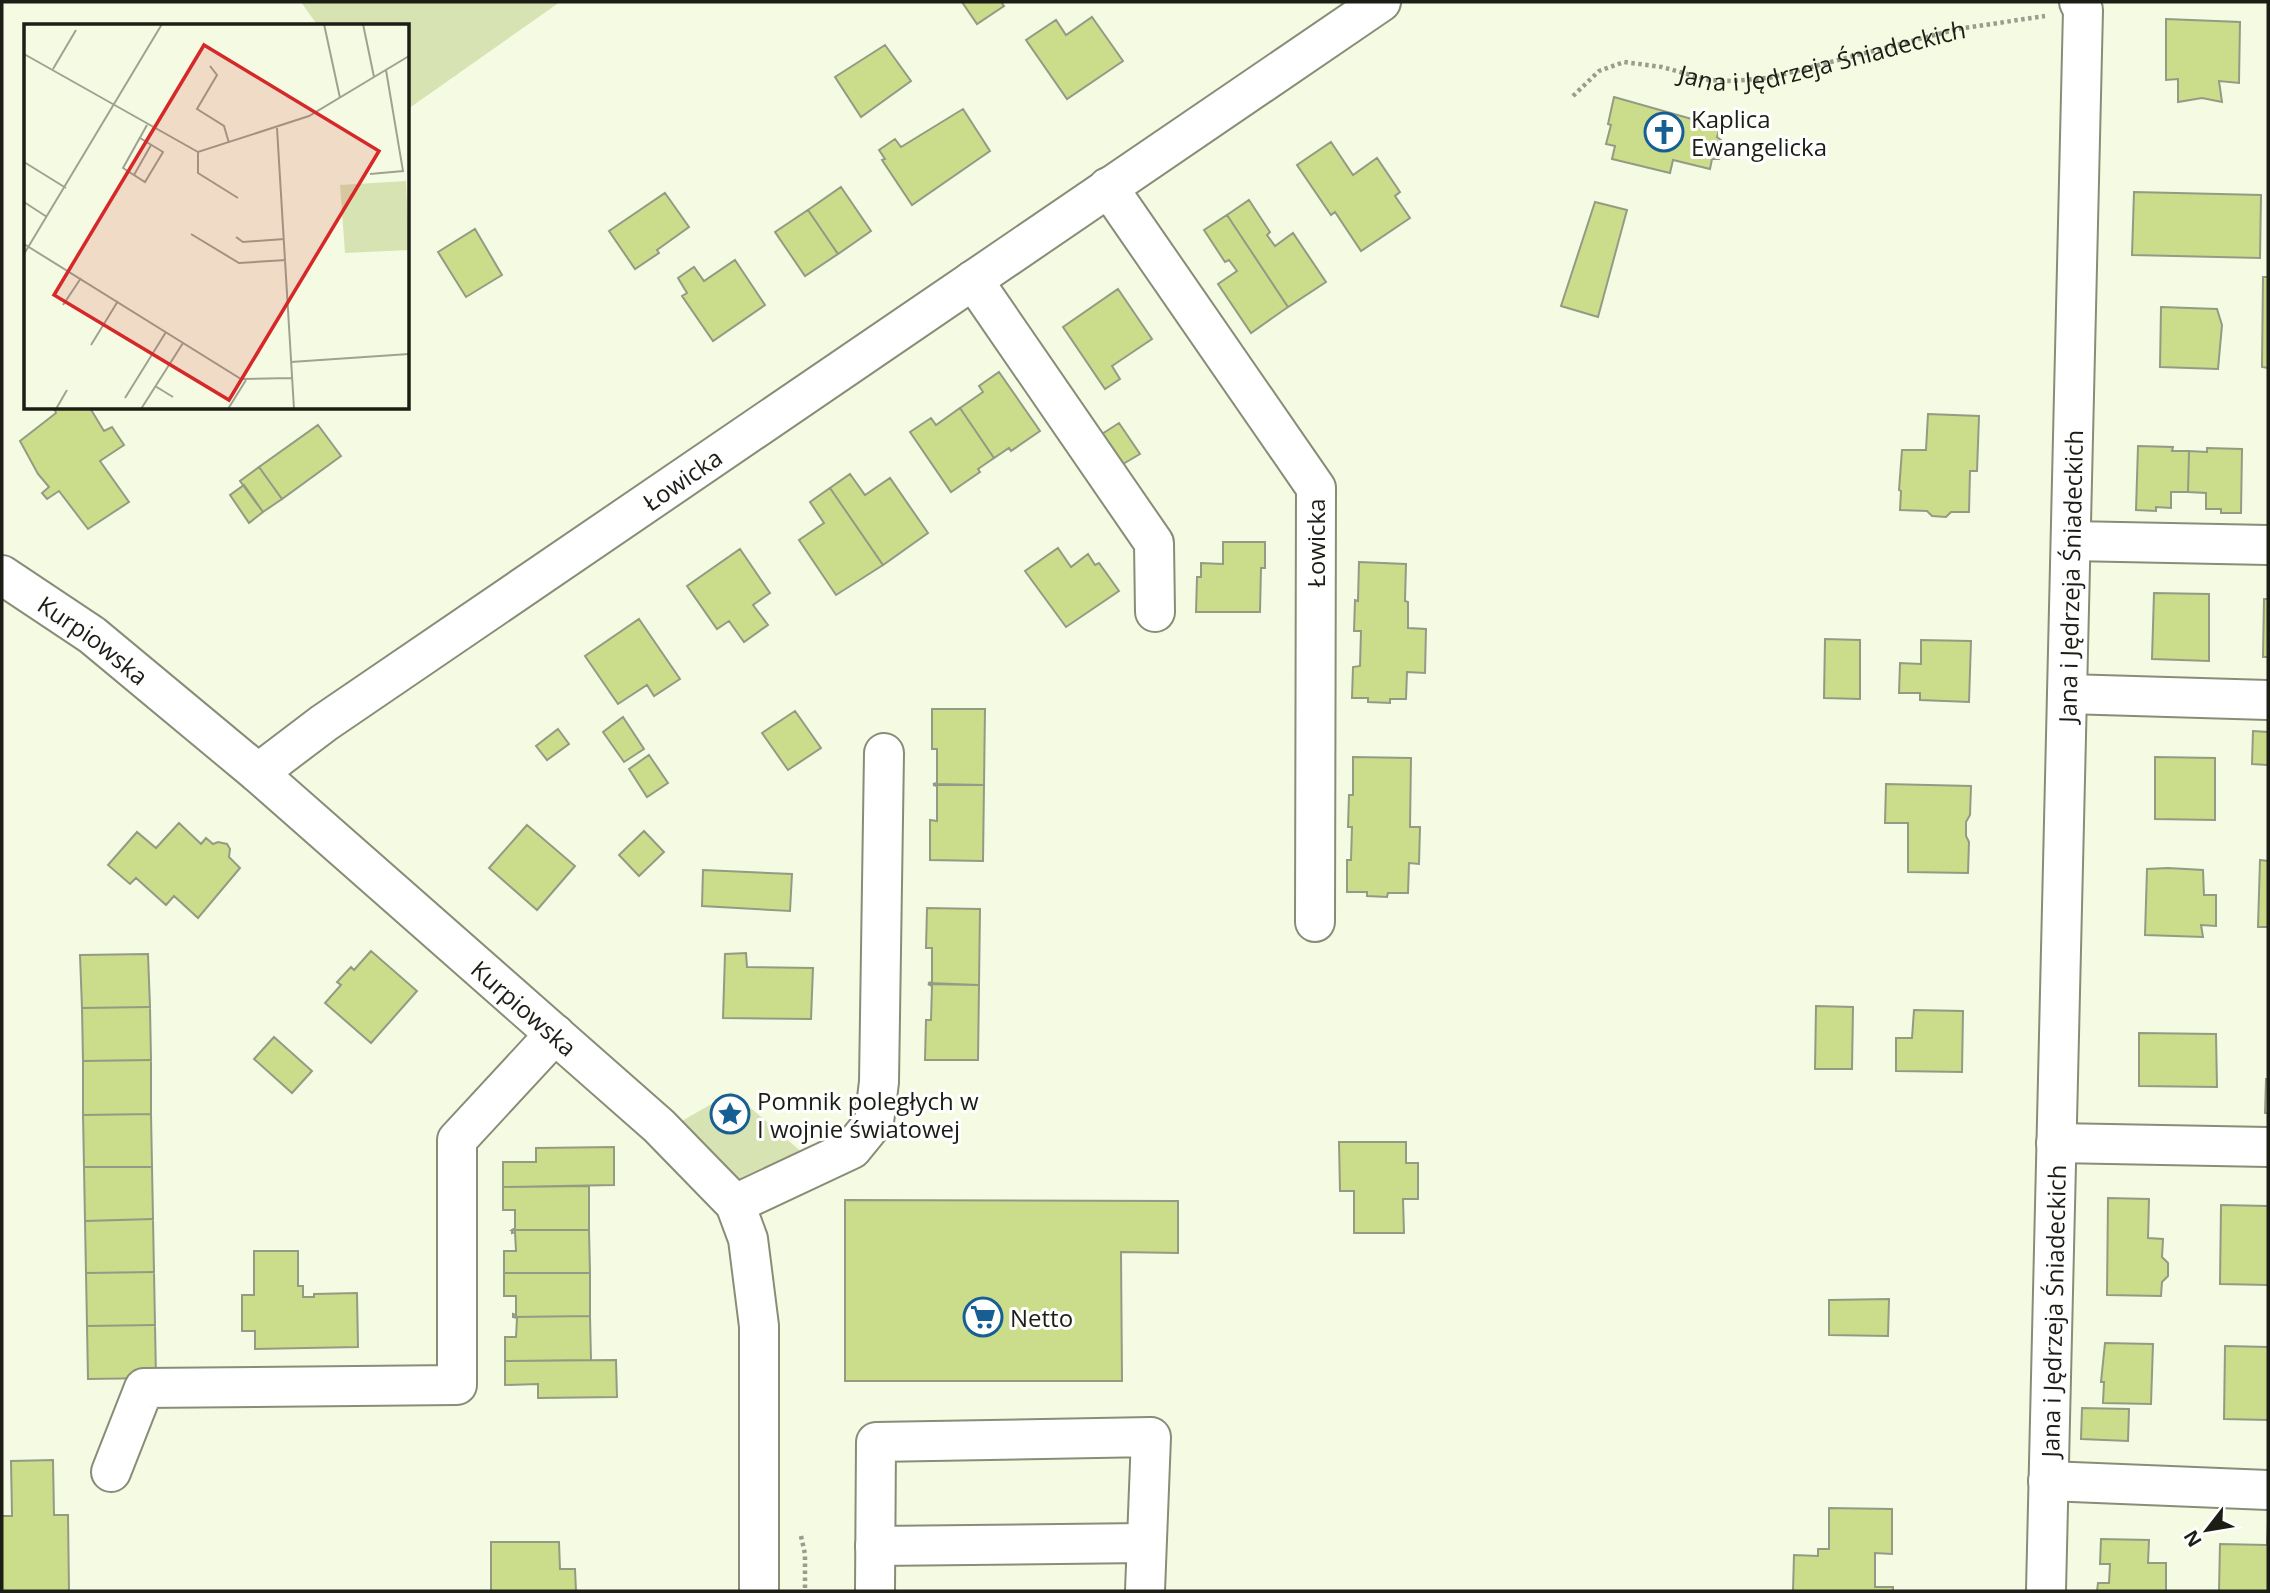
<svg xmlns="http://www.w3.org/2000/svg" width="2270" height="1593" font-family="'Open Sans',sans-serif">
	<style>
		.green { fill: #d7e3b3 }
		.building { fill: #cbdd8a; stroke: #949a84; stroke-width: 2 }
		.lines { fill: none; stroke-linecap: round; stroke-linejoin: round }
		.minor-casing { stroke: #878d77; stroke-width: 42 }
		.path { stroke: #999d8c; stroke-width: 4.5; stroke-dasharray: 3.5 3.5; stroke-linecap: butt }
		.minor { stroke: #fff; stroke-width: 38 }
		.labels { text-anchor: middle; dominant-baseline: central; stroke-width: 6; stroke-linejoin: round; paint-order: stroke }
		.street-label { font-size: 24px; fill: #1c1e16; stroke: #fff }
		.poi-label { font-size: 24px; fill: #1c1e16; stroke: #fff; text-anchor: start }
		.inset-road { fill: none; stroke: #9ea391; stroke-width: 2 }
		.view { fill: #d62828; fill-opacity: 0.15; stroke: #d62828; stroke-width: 3.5 }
		.inset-edge { fill: none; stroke: #1c1e16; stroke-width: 3.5 }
	</style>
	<rect width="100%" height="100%" fill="#f5fbe3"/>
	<path class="green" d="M301,2H560L408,109V26H318Z
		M732,1092L804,1154L744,1190L675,1125Z"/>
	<path class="building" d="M962,2H1001L1004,6L977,24Z
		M1092,17L1123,61L1067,99L1026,40L1056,20L1066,35Z
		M2166,19L2240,22L2239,83L2219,81L2222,102L2202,98L2178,102V79L2166,80Z
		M885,45L911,81L861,117L835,77Z
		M1614,97L1720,127L1717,137L1725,143L1726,151L1719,159H1712L1710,169L1673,160L1670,173L1612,159L1615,146L1606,144L1611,125L1608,124Z
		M963,109L990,151L912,205L882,160L885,159L879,150L895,139L901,147Z
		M1331,142L1353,175L1377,158L1400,192L1395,196L1410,218L1361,251L1335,212L1331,215L1297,165Z
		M841,187L871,231L838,254L808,210Z
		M2134,192L2261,195L2260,258L2132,255Z
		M665,193L689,227L657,250L659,253L635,269L609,231Z
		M1249,200L1270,232L1267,235L1275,246L1293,233L1326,282L1288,307L1227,215Z
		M1595,202L1627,210L1598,317L1561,306Z
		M808,210L838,254L805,276L775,232Z
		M1227,215L1288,307L1251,333L1218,284L1237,271L1229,260L1225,262L1204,230Z
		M475,229L502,275L466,297L438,252Z
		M735,260L765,305L713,341L682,296L687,293L678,278L694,267L704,281Z
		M2263,277H2268V368L2262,367Z
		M1118,289L1152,339L1112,366L1120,379L1105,389L1063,327Z
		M2161,307L2217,309L2222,325L2218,369L2160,367Z
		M999,372L1040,431L1011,451L1009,448L994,458L960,408L983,392L979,386Z
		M54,408H90L104,431L112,427L124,445L100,461L129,502L88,529L59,491L47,499L42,493L49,487L38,474L20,441L56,413Z
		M960,408L994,458L978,469L980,472L951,492L910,432L931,418L936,425Z
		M1928,414L1979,416L1977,471H1970L1969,512H1951L1946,517L1932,516L1927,511L1900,510L1901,491L1899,490L1902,450H1926Z
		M1119,423L1140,454L1123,464L1102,434Z
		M318,425L341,456L282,499L259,467Z
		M2138,446L2173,447L2172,451H2189L2188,492H2171V508L2156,507V511L2136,510Z
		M2207,448L2242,449L2241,513H2221V509H2206V493L2188,492L2189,451L2207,452Z
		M259,467L282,499L263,512L240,481Z
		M850,474L865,495L890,478L928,533L883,565L830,488Z
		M244,485L263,512L249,523L230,495Z
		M830,488L883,565L836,595L799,540L824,523L810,502Z
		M1223,542H1265V568H1261L1260,612H1196L1197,577H1201V563L1223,564Z
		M1058,548L1071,567L1088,554L1095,565L1099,563L1119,591L1066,627L1025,571Z
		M740,549L770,593L753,605L768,625L744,642L729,621L717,629L687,586Z
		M1359,562L1406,564L1405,601L1408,602V628L1426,629L1425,673L1407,672L1406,699H1390V703L1368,702V698H1352L1353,667L1360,666L1361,631H1354L1355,600L1358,601Z
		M2154,593L2209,594V661L2152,659Z
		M2264,599H2268V657H2263Z
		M639,619L680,679L654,696L647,685L618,704L585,656Z
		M1825,639L1860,640V699L1824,698Z
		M1921,640L1971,641L1969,702L1920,700V693H1899L1900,663L1921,664Z
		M932,709H985L984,785L933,784L937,783V749H932Z
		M795,711L821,748L788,770L762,733Z
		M623,717L644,749L624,762L603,732Z
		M558,729L569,744L547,760L536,746Z
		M2253,731L2268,732V765L2252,764Z
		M649,755L668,783L647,797L629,769Z
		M1353,757L1411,758L1410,827H1420L1419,864L1409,863L1408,893H1388L1387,897L1367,896V892H1347V860H1351L1352,827H1348L1349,795H1353Z
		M2155,757L2215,758V820L2155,819Z
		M1886,784L1971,786L1970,815L1966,822V836L1969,842L1968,873L1908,872V823H1885Z
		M933,785H984L983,861L930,860V820L937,821V786Z
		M179,823L201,844L206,838L213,844L218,842L227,844L230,849L229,857L240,868L198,918L174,896L166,905L136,878L130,884L108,865L137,832L156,848Z
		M527,825L575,866L537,910L489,868Z
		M644,831L664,852L639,876L619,855Z
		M2260,860L2268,861V927H2258Z
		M2168,868L2203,870L2204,895H2216V926L2201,925L2203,937L2145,935L2147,869Z
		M703,870L792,874L790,911L702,906Z
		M927,908L980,909L979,985L928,983L932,982V948H926Z
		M371,951L417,991L371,1043L325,1003L341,985L337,982L351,967L354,970Z
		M746,953L747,967L813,968L811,1019L723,1018L725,954Z
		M148,954L150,1007L82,1008L80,955Z
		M928,984L979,985L978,1060H925L926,1020H931L932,986Z
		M1816,1006L1853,1007L1852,1069H1815Z
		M150,1007L151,1060L83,1061L82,1008Z
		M1914,1010L1963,1011L1962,1072L1896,1071V1038H1912Z
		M2139,1033L2216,1034L2217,1087L2139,1086Z
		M274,1037L312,1071L292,1093L254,1059Z
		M151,1060V1114L83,1115V1061Z
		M2266,1079H2268V1113H2265Z
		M151,1114L152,1167H84L83,1115Z
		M1339,1142H1406V1163H1418V1199H1403L1404,1233H1354V1191H1340Z
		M614,1147V1185L503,1187V1162H536V1148Z
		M84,1167H152L153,1219L85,1221Z
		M589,1186V1230H512L515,1228V1210H503V1187Z
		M2108,1198L2149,1199L2148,1238L2163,1239L2162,1257L2168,1263V1276L2162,1282L2161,1296L2107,1295Z
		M845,1200L1178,1201V1253L1121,1252L1122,1381H845Z
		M2221,1205L2268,1206V1285L2220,1284Z
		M153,1219L154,1272L86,1273L85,1221Z
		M512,1230H589L590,1273H504V1251H516L515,1232L512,1233Z
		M254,1251H298V1286H303V1297H314V1294L357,1293L358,1347L255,1349V1331H242V1295H254Z
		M154,1272L155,1325L87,1326L86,1273Z
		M504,1273H590V1316L513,1317V1314L516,1315V1296H504Z
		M1889,1299L1888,1336L1829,1335V1300Z
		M590,1316L591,1360L505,1361V1337H516L517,1318L513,1317Z
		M155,1325L156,1378L88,1379L87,1326Z
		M2105,1343L2153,1344L2151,1404L2103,1403L2104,1382H2101Z
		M2225,1346L2268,1347V1420L2224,1419Z
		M616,1360L617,1397L538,1398V1384L505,1385V1361Z
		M2082,1408L2129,1409L2128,1441L2081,1439Z
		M53,1460L54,1515H68L69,1591H2V1516H12L11,1461Z
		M1829,1508L1892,1509V1554L1875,1553V1587H1893V1591H1793L1794,1555L1818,1556V1549H1829Z
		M2268,1523V1591H2219L2220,1544L2267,1545Z
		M2101,1539L2149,1540L2148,1563H2166V1591H2097L2098,1583H2109L2110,1564H2100Z
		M491,1542H559L560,1569H575L576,1591H491Z"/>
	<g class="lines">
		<defs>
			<g id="minor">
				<path d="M1108,187L1316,488L1315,922"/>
				<path d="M973,280L1154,543L1155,612"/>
				<path d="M2071,541L2268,545"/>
				<path id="s2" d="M2,575L92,635L258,773L659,1126L735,1204L748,1239L759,1326V1591"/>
				<path d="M2067,694L2268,700"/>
				<path id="s3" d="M258,773L324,723L1381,2"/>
				<path d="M2056,1143L2268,1147"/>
				<path d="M735,1204L852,1149L874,1122L879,1082L884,753"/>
				<path d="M111,1472L144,1388L457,1385V1140L555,1034"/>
				<path d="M2048,1481L2268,1490"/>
				<path d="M875,1546L1146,1543"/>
				<path d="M875,1591L876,1442L1151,1437L1145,1591"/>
				<path id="s4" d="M2046,1591L2083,10L2079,2"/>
			</g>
		</defs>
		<use href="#minor" class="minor-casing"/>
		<g class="path">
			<path id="s1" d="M1573,96L1599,71L1624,62L1662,67L1709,80L1731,81L1769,78L1958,29L2045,16"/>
			<path d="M801,1536L805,1554V1591"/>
		</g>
		<use href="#minor" class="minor"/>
	</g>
	<defs>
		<symbol id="church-ring" viewBox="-11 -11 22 22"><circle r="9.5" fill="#fff" stroke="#175f93" stroke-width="1.5"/><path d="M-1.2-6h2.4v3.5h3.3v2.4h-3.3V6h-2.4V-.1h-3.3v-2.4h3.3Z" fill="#175f93"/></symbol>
		<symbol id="sight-ring" viewBox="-11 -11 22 22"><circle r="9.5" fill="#fff" stroke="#175f93" stroke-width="1.5"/><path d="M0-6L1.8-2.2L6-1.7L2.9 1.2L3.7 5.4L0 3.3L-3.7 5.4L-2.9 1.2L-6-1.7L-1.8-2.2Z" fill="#175f93"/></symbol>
		<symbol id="supermarket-ring" viewBox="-11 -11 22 22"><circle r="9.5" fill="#fff" stroke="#175f93" stroke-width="1.5"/><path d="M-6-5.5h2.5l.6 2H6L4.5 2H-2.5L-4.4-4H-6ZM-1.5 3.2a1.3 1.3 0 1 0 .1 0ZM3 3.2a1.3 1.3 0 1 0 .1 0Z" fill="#175f93"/></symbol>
	</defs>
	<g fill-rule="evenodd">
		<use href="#church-ring" x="1642" y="110" width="44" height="44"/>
		<use href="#sight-ring" x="708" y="1092" width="44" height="44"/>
		<use href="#supermarket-ring" x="961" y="1295" width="44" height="44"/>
	</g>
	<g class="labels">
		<g class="street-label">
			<text stroke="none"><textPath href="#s1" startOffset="266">Jana i Jędrzeja Śniadeckich</textPath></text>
			<text stroke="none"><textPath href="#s3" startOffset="516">Łowicka</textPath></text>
			<text transform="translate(1315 543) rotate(-90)">Łowicka</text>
			<text stroke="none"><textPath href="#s4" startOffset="1015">Jana i Jędrzeja Śniadeckich</textPath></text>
			<text stroke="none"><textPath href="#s2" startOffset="112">Kurpiowska</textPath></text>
			<text stroke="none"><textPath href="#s2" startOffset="679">Kurpiowska</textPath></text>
			<text stroke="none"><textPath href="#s4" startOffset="280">Jana i Jędrzeja Śniadeckich</textPath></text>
		</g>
		<g class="poi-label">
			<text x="1691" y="118">Kaplica<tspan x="1691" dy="28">Ewangelicka</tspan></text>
			<text x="757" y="1100">Pomnik poległych w<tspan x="757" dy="28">I wojnie światowej</tspan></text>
			<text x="1010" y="1317">Netto</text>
		</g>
	</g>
	<g transform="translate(24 24)">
		<rect width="385" height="385" fill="#f5fbe3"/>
		<path d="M382,157L385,226L321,229L316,161Z" fill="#d7e3b3"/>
		<path class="inset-road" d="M300,0L316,74M339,0L350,53M0,30L174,128L285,92L385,32M186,42L193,51L173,85L200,102L205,119M29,45L52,6M253,104L270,385M116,114L139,128L121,158L99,144L123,101M174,128V149L214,174M0,138L42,164M346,150L379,147L362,46M110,151L127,121M0,178L23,193M167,210L215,239L262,236M212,213L219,218L260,215M0,220L217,355L268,354M0,230L138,0M39,281L57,254M67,321L94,277M267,338L385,330M131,362L149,373M101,374L142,308M32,385L43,366M117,385L159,319M204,385L222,356"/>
		<path class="view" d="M180,21L355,127L205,376L30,271Z"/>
		<rect width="385" height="385" class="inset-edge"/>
	</g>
	<rect width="2270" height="1593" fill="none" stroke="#1c1e16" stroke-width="7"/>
	<g transform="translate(2207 1530) rotate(239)" stroke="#ffffff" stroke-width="5" paint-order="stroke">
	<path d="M0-5L12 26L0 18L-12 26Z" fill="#1c1e16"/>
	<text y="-10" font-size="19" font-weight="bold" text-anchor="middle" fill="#1c1e16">N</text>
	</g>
</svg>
